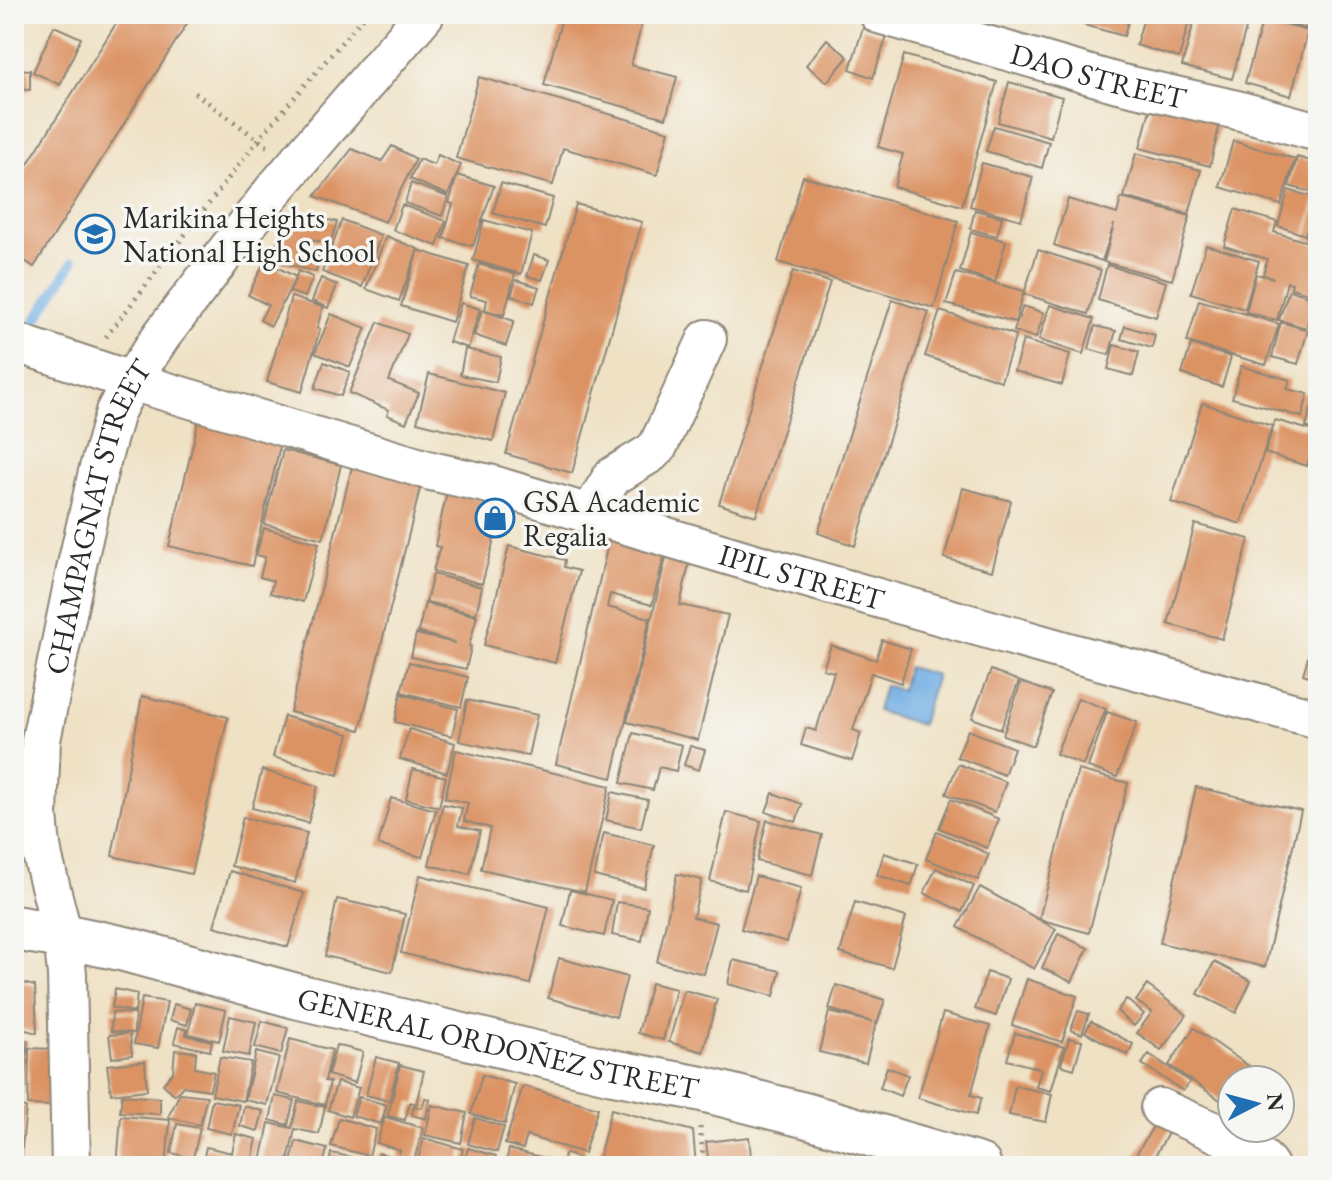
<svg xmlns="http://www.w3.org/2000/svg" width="1332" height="1180" font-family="'EB Garamond',serif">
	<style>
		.water { fill: #72afe4; stroke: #4e6d88; stroke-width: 2 }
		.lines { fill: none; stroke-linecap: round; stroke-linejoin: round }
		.stream { stroke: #72afe4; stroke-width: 10 }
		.building { fill: #db9364 }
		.minor-casing { stroke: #8d8678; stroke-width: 42 }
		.major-casing { stroke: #8d8678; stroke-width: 48 }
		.path { stroke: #8d8678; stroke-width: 5; stroke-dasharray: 2 6; stroke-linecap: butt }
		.minor { stroke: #fff; stroke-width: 38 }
		.major { stroke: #fff; stroke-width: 44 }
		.labels { text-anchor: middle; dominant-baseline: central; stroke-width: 7; stroke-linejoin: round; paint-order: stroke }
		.street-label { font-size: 30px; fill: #2b2b2b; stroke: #f6f6f2 }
		.poi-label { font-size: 30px; fill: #2b2b2b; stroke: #f6f6f2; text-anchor: start }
	</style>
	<rect width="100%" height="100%" fill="#f6f6f2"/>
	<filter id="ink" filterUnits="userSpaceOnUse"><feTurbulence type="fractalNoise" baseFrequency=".0125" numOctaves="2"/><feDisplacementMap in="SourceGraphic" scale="16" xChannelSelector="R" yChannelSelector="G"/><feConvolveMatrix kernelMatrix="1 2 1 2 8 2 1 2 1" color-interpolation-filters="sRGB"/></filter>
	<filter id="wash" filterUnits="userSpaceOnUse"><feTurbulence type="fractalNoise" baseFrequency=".006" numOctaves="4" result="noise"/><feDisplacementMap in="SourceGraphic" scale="32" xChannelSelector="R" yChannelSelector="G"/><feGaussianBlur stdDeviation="1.8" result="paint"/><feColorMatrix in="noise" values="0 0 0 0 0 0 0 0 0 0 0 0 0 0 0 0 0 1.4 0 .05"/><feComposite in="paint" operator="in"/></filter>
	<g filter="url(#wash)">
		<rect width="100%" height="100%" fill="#efe1c4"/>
		<path class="water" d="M908,667L936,675L921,725L877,711L884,685L901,690Z"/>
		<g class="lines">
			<path class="stream" d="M31,328L73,262"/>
		</g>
		<g id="blocks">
			<path class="building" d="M122,14H193L34,267L14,254V186Z
				M563,14H635L644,16L631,65L677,77L666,118L544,85Z
				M1087,14H1130L1124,36L1084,25Z
				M1145,14H1191L1179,58L1136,45Z
				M1196,14H1250L1232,79L1182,66Z
				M1264,14H1310L1306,29L1264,17Z
				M1263,19L1308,31L1291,96L1245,83Z
				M54,26L81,38L60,85L33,72Z
				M863,28L887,36L873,78L850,69Z
				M827,39L848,57L827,82L806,65Z
				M904,55L997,82L962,206L894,187L903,154L878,147Z
				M14,69L30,70V90L14,89Z
				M479,77L669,131L657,175L563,148L553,185L456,158Z
				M1009,82L1062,97L1051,137L998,122Z
				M1152,102L1221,119L1210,166L1140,148Z
				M994,126L1049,142L1042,168L986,151Z
				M1233,141L1295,159L1281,205L1220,187Z
				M392,146L416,159L385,222L315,196L352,149L382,161Z
				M1136,153L1201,170L1189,214L1124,197Z
				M438,155L461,165L448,195L410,179L419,159L434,165Z
				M1297,157L1318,163V194L1289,186Z
				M982,163L1033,177L1021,220L970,206Z
				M457,175L494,186L473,246L443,238L453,204L449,203Z
				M803,176L958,221L934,308L778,262Z
				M411,183L448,197L442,216L405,203Z
				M501,183L553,198L545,228L493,213Z
				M1288,190L1316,198L1305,235L1278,226Z
				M1121,198L1190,216L1172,280L1104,262L1114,224L1102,261L1054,245L1068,199L1117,214Z
				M1317,201H1318V243L1306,239Z
				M576,204L642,222L572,473L506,454Z
				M402,205L446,221L437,246L393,230Z
				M1235,209L1277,222L1274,232L1318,245V296L1291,288L1292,283L1287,282L1277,320L1246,312L1256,274L1274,278L1263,275L1267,259L1224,246Z
				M975,210L1002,217L997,236L970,229Z
				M299,213L337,222L330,244L305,238L301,245L321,250L316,272L266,258Z
				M342,220L381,235L362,287L322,272Z
				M484,220L532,233L521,274L473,260Z
				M971,232L1006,241L995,282L960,271Z
				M386,236L418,249L399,301L366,289Z
				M1206,245L1259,261L1245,309L1191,293Z
				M418,250L469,266L452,322L401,306Z
				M1038,250L1101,270L1088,314L1024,294Z
				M534,255L549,260L542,280L527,276Z
				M265,261L296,277L298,271L313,277L305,297L290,292L296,277L271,326L260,320L268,305L248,295Z
				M479,264L515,274L504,315L485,310L487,300L470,296Z
				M1107,265L1166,282L1156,317L1098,300Z
				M793,271L830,282L756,516L719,504Z
				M956,273L1024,291L1015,322L946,304Z
				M321,278L337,285L328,308L312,301Z
				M516,280L539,287L534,303L511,296Z
				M1289,290L1315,298L1306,328L1279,320Z
				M291,297L323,307L317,328L320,329L302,392L267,382Z
				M892,300L929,312L855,546L818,533Z
				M1199,300L1279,324L1266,365L1187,342Z
				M461,303L480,309L468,348L449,342Z
				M1050,305L1094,319L1083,354L1039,340Z
				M1023,306L1044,313L1036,338L1014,331Z
				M482,310L514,321L506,346L474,335Z
				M940,311L1016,335L1001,381L925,356Z
				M331,314L366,328L350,367L315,353Z
				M378,322L408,334L389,381L419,393L406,423L387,415L389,410L349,393Z
				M1281,322L1308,330L1298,364L1272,357Z
				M1095,326L1116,331L1109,355L1089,349Z
				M1125,326L1155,335L1152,348L1121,339Z
				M1023,340L1070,354L1062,385L1014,371Z
				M1191,344L1231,357L1222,387L1182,374Z
				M1114,345L1139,352L1133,376L1108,369Z
				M465,349L501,357L496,382L460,375Z
				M324,362L350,372L341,396L315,388Z
				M1241,366L1290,380L1287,389L1308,394L1302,417L1232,398Z
				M429,374L505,393L493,441L417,422Z
				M1317,400H1318V431L1306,427L1312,406L1315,407Z
				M1202,403L1272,426L1241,524L1171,502Z
				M199,418L282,437L252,566L169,546Z
				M1275,420L1317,432L1307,466L1265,453Z
				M283,450L341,465L323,539L264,524Z
				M354,459L423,477L360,730L290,712Z
				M963,488L1011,501L992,571L944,558Z
				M447,491L509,507L501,538L495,536L482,584L433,571L440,547L435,546Z
				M1195,524L1249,539L1222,639L1168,624Z
				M264,528L319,543L303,602L270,593L273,581L260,577L265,557L256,555Z
				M610,536L666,549L652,605L610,594L607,607L650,618L612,778L556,764Z
				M509,546L565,560L564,567L579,571L555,663L484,645Z
				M667,553L690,559L680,605L728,615L698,740L627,722Z
				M433,574L482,587L476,614L426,602Z
				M425,603L477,616L469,646L471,647L466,669L411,657L416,634L455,643L418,632Z
				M1317,627H1318V679L1303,674Z
				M882,640L911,649L901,683L871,673L853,730L861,733L852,761L801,745L806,728L816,731L834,672L823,669L831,645L876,660Z
				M409,662L468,677L461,707L401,692Z
				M991,670L1019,681L1001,729L972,718Z
				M1021,682L1052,693L1033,746L1003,735Z
				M401,694L458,709L452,736L395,722Z
				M142,696L228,717L191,874L112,856Z
				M1078,698L1106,709L1083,765L1056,754Z
				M467,700L537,715L528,756L459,741Z
				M1107,712L1137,722L1117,777L1088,767Z
				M284,716L349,734L338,775L273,757Z
				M409,729L455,743L447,773L400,759Z
				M968,730L1014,748L1004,775L957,757Z
				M633,733L682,745L676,771L659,767L653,790L621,783Z
				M690,746L705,750L699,770L684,765Z
				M456,750L610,786L585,892L481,869L490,828L464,821L468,803L445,798Z
				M958,764L1006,782L995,812L946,794Z
				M413,769L446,777L439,807L406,799Z
				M262,770L318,786L308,823L252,808Z
				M1078,770L1128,783L1089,933L1039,919Z
				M1196,787L1301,811L1265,967L1160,943Z
				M612,792L648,800L641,828L606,820Z
				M773,793L802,804L796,822L766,812Z
				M391,798L436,810L422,857L378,845Z
				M951,799L999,819L987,848L939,828Z
				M443,804L462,808L458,826L480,831L470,874L429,865Z
				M726,812L761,821L746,890L710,881Z
				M243,817L307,833L295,883L231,866Z
				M767,820L822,835L812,875L757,861Z
				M937,831L989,854L978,880L926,859Z
				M604,833L654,845L644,888L594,876Z
				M884,853L918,864L911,886L877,875Z
				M936,868L974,886L962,912L924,893Z
				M230,871L304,893L288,947L214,926Z
				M677,874L702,880L693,917L717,923L704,974L657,962Z
				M420,875L549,907L530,984L401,953Z
				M756,876L801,888L787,942L741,929Z
				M980,887L1056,929L1034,969L958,927Z
				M570,890L612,900L604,936L562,926Z
				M337,899L405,914L392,972L325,956Z
				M617,902L648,907L642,941L612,935Z
				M855,902L906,917L892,968L840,953Z
				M1058,934L1088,948L1072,982L1042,968Z
				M559,958L627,977L616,1017L548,998Z
				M733,960L780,971L774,996L728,984Z
				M1214,962L1251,981L1236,1013L1198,994Z
				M987,972L1008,979L996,1016L975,1009Z
				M1027,979L1077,996L1062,1042L1012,1025Z
				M14,981L35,986L37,1033L14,1027Z
				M651,983L676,989L663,1040L638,1033Z
				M836,985L885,1000L877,1024L876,1023L866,1063L819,1052L829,1012L872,1022L829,1009Z
				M1147,985L1187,1015L1161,1050L1137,1033L1152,1012L1136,1001Z
				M115,989L137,994L135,1012L112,1008Z
				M684,990L717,999L703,1052L669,1042Z
				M142,998L167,1002L158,1048L134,1044Z
				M1126,999L1144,1014L1134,1026L1117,1011Z
				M195,1003L226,1010L219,1041L188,1034Z
				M174,1004L191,1009L187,1025L170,1020Z
				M1078,1011L1089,1014L1082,1034L1071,1030Z
				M112,1012L135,1014L134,1033L111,1031Z
				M943,1013L990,1026L971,1095L981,1098L976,1115L918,1098Z
				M230,1016L256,1022L249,1056L223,1051Z
				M262,1021L288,1028L281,1054L255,1047Z
				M1091,1021L1133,1044L1128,1055L1085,1032Z
				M178,1027L187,1030L186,1035L212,1041L210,1051L174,1043Z
				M1194,1028L1269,1080H1232V1108L1169,1065Z
				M130,1033L132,1055L112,1058L109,1035Z
				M1015,1033L1064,1047L1051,1091L1036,1087L1041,1069L1007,1060Z
				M1069,1038L1082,1041L1074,1069L1061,1065Z
				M14,1039L28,1041L20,1105L14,1104Z
				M290,1039L332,1050L325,1081L330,1082L325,1105L277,1093Z
				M336,1045L363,1052L355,1083L328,1075Z
				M29,1048L51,1049L50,1106L28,1105Z
				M175,1050L196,1052L195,1068L214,1072L210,1090L183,1086L175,1095L163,1084L173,1072Z
				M256,1052L279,1058L267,1105L245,1100Z
				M1149,1054L1190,1082L1183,1091L1142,1064Z
				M220,1057L251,1062L243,1101L212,1095Z
				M376,1057L399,1063L389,1101L366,1095Z
				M145,1061L147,1090L111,1094L107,1065Z
				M400,1065L424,1071L416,1104L410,1102L405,1120L388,1116Z
				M887,1067L908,1075L900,1096L880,1088Z
				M482,1075L515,1084L505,1124L471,1114Z
				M337,1082L359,1088L350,1117L328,1110Z
				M523,1086L598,1108L584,1153L527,1136L523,1149L505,1144Z
				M1015,1086L1052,1094L1046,1122L1009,1115Z
				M180,1093L207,1096L200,1125L168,1117Z
				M122,1095L160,1098V1114L120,1112Z
				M275,1096L294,1100L288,1125L270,1120Z
				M359,1097L387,1105L381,1124L353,1116Z
				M425,1098L430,1099L426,1119L412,1115L414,1106L422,1108Z
				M212,1100L239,1105L232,1134L206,1128Z
				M298,1101L325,1107L319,1134L295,1129L287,1166L261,1162L269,1123L292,1128Z
				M432,1105L467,1113L461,1143L425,1135Z
				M14,1106L26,1108L20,1166H14Z
				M244,1106L263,1111L258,1131L240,1126Z
				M611,1109L693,1131L696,1166H597Z
				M1160,1115L1174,1123L1149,1166H1129Z
				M121,1116L170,1120L166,1166H117Z
				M385,1117L423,1128L414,1161L398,1157L400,1150L377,1143Z
				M339,1118L376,1129L369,1156L331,1146Z
				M475,1118L504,1127L497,1152L468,1144Z
				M177,1124L200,1128L193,1158L171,1153Z
				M236,1134L257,1139L251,1165L229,1161L228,1166H202L206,1147L232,1153Z
				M749,1137L752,1166H709L706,1142Z
				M424,1138L463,1149L459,1166H416Z
				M296,1141L327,1149L323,1166H290Z
				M468,1148L496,1156L493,1166H463Z
				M509,1149L549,1159L548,1166H505Z
				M331,1153L366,1160L365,1166H329Z
				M379,1153L401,1160L400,1166H375Z
				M565,1153L591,1163L590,1166H561Z"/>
		</g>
	</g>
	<g filter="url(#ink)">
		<use href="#blocks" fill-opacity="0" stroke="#8d8678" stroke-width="2"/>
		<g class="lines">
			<defs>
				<g id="minor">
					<path id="s1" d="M879,14L1118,83L1237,110L1318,132"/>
					<path id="s2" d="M14,342L131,381L431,471L489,484L768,567L1072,653L1318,719"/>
					<path d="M590,514L612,477L651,453L658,446L707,339"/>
					<path d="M1160,1108C1183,1119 1258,1147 1269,1166"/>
					<path id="s3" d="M71,1166L67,974L63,936L43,858L40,838L38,814L41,740L77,565L98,472L115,412L131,381L162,335L273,191L425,14"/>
				</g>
				<g id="major">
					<path id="s4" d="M14,928L63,936L125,949L296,996L613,1072L702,1089L808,1116L979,1166"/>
				</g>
			</defs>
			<use href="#minor" class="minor-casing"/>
			<use href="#major" class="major-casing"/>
			<path class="path" d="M195,93L268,147
				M106,337L258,140L366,14
				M700,1127L704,1166"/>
			<use href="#minor" class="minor"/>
			<use href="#major" class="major"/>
		</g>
	</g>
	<defs>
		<symbol id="school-ring" viewBox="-11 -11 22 22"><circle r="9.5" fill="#f6f6f2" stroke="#1f6fb2" stroke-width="1.5"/><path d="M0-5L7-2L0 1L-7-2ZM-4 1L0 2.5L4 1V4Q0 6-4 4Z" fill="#1f6fb2"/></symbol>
		<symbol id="shop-ring" viewBox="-11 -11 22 22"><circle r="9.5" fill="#f6f6f2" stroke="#1f6fb2" stroke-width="1.5"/><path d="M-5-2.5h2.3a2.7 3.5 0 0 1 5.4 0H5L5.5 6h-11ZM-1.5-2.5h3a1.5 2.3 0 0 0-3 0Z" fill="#1f6fb2"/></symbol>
	</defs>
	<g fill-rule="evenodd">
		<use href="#school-ring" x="73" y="212" width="44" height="44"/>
		<use href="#shop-ring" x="473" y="496" width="44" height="44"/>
	</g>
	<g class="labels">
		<g class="street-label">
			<text stroke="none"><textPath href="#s1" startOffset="228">DAO STREET</textPath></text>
			<text stroke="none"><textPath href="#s3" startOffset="660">CHAMPAGNAT STREET</textPath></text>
			<text stroke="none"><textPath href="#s2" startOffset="822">IPIL STREET</textPath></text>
			<text stroke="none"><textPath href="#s4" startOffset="498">GENERAL ORDOÑEZ STREET</textPath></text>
		</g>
		<g class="poi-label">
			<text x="123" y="217">Marikina Heights<tspan x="123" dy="34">National High School</tspan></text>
			<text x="523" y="501">GSA Academic<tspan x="523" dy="34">Regalia</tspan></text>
		</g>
	</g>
	<rect width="1332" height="1180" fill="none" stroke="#f6f6f2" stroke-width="48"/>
	<g transform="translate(1256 1104) rotate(84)"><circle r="38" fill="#f6f6f2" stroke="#a5a5a2" stroke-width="2"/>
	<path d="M0-6L14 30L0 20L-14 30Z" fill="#1f6fb2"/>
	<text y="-12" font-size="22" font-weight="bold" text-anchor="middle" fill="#2b2b2b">N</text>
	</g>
</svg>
